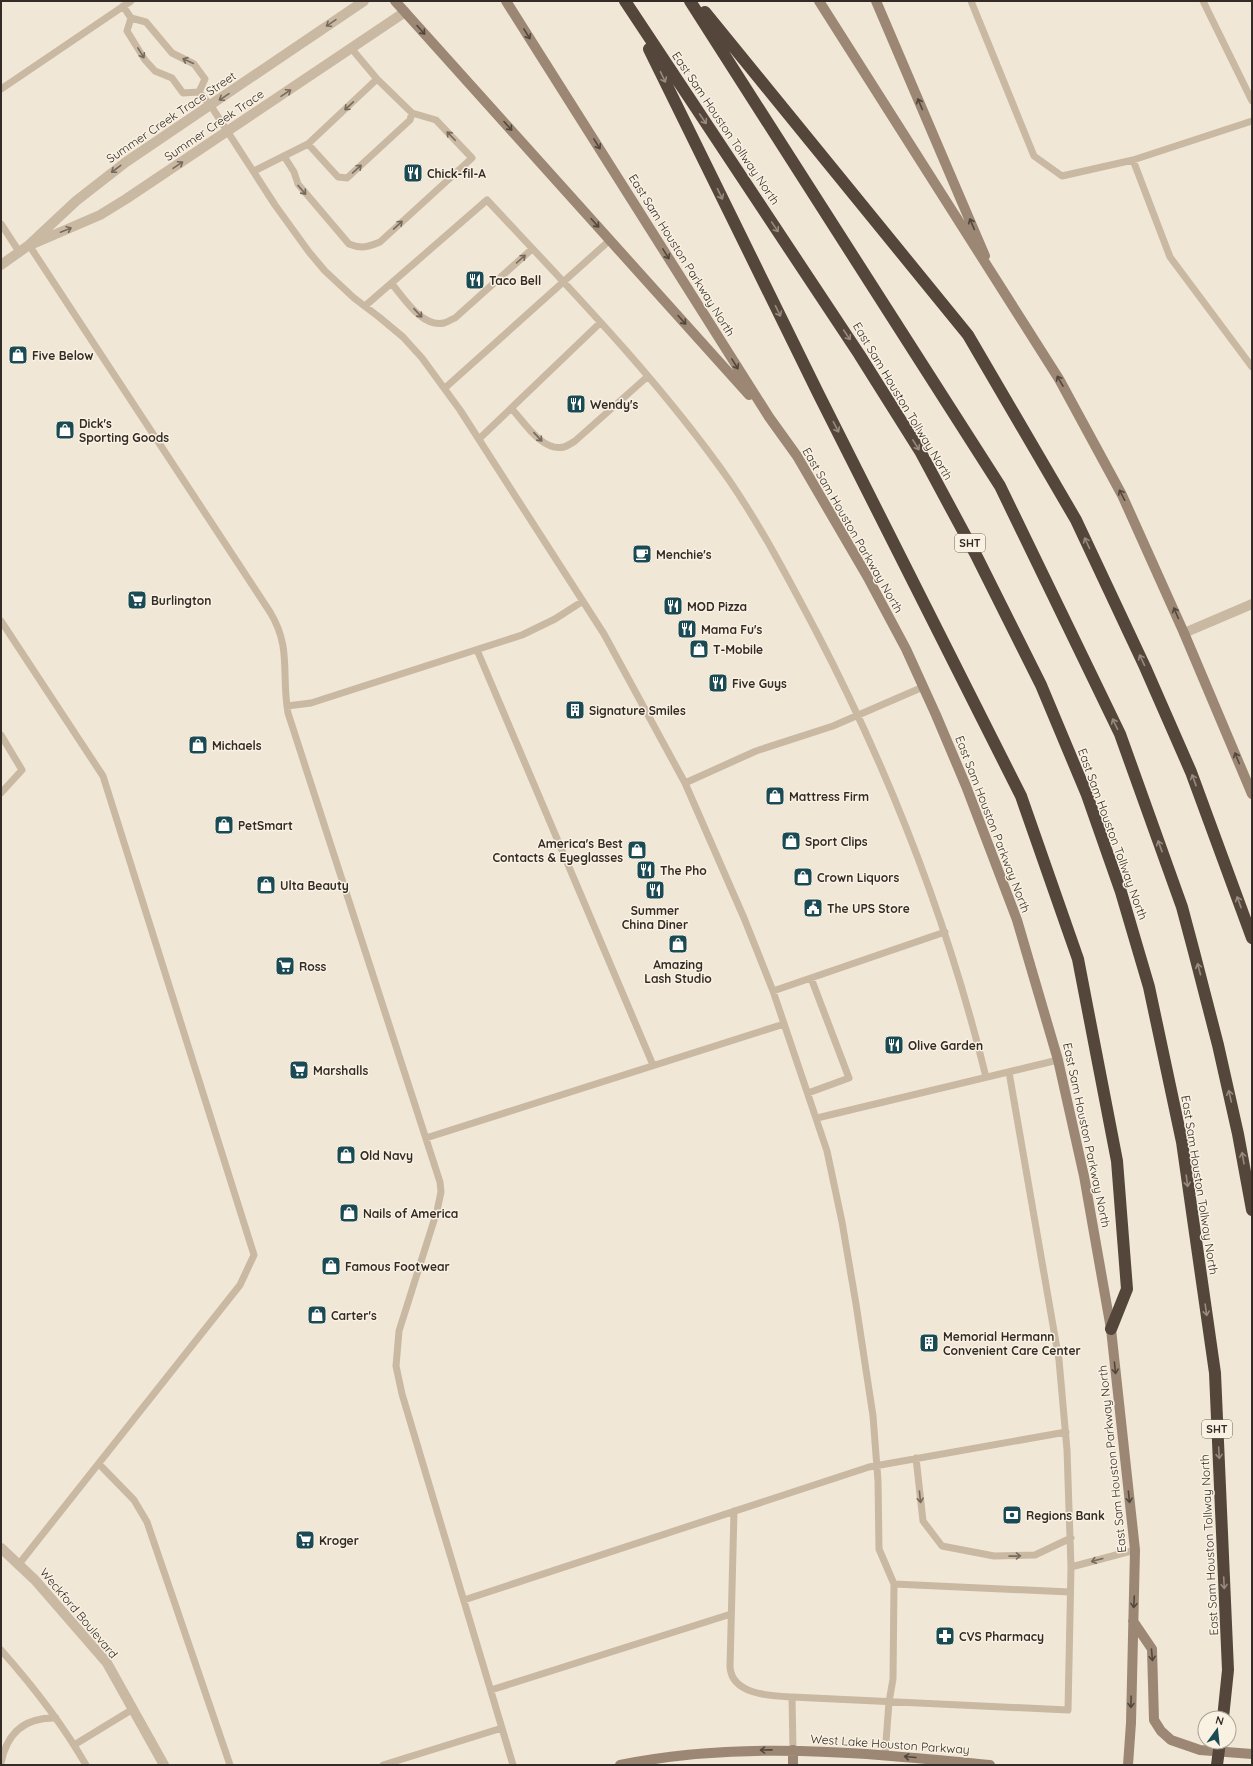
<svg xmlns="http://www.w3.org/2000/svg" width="1253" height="1766" font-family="Quicksand,sans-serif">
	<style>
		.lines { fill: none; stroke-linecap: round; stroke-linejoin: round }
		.lane { stroke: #c9b8a2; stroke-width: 7 }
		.street { stroke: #c9b8a2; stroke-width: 10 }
		.secondary { stroke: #9c8774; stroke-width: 10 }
		.highway { stroke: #55463c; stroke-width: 12 }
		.highway-bridge { stroke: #55463c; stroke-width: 12 }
		.oneway { stroke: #766a5d }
		.oneway2 { stroke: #52473d }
		.oneway3 { stroke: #978a7e }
		.labels { text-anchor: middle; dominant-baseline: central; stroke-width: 3; stroke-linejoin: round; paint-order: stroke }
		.shield { fill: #f9f1e2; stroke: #6e665e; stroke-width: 1 }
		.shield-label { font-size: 11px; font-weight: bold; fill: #332b25 }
		.street-label { font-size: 12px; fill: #332b25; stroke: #f9f1e2 }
		.poi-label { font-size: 12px; font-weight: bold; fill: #332b25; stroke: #f9f1e2; text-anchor: start }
	</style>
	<rect width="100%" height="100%" fill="#f1e7d6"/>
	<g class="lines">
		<path class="lane" d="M971,1L1034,156L1062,176L1133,160L1170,257L1252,367
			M1203,1L1252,101
			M123,6L131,18L146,22L172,53L194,64L205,79L199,92
			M131,18L127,31L145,60L155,71L172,78L183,93L199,92
			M1,89L131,1
			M199,92L211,106L275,205L309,252L325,271L354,298L379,317L403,337L422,358L460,410L604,634L685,783L744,918L773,991L827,1151L842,1222L856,1304L873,1416L878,1481L879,1549L894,1584L893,1679L889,1702L885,1755
			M308,144L338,177L347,178L410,120L412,113L377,79L351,48
			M284,156L294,172L298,184L349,244C361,249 368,247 380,242L472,158L436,120L412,113
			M1133,160L1252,121
			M254,171L308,144L377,79
			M1,224L20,253
			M29,245L270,612C292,648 281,674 288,713L440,1182L441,1192L437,1211L399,1331L396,1366L402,1394L513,1765
			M392,284C404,298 422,328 444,323C448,322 452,319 455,318L532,249
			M365,306L487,200C571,290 658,379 729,480C762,528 789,580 816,631C890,773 948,922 986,1077
			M445,388L610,240
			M512,409C524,422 542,452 564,447C567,446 572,443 575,441L647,377
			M479,439L600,323
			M1,621L103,776L254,1255L240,1285L19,1564
			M477,650L653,1065
			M287,706L311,703L522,635L555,619L583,601
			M1,735L22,770L1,793
			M685,783L756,751L833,726L923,687
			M773,991L945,932
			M1009,1072L1059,1360L1067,1450L1071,1567
			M808,1093L849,1078L811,978
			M817,1118L1058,1060
			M426,1138L784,1024
			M916,1458L923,1521L942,1546L994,1556L1035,1555L1071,1538
			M99,1464L134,1500L147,1522L230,1765
			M734,1511L730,1667C732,1695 771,1696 792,1697
			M894,1584L1070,1592
			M464,1600L869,1467L1066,1432
			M1,1650C33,1686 62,1723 86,1765
			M491,1690L731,1614
			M74,1745L133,1709
			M793,1750L792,1697L1068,1710L1071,1567L1135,1550
			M1,1763C7,1732 25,1717 56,1718
			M383,1765L502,1728"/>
		<path class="street" d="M35,243L100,215L126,199L405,12
			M1,265L29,245L76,201L126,162L364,1
			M1184,633L1252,604
			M1,1548L35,1580L107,1663L164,1765"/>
		<path class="secondary" d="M395,1L749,395
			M506,1L769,417L797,456L867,576L906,649L936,715L966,786L1017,920L1058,1060L1084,1176L1111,1329L1135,1550L1131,1723L1128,1765
			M819,1L1059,379L1122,495L1184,633L1252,794
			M876,1L985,256
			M1133,1621L1152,1649L1154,1720L1161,1731L1171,1740L1200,1750L1252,1754
			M620,1765C743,1740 867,1753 990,1765
			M793,1765V1750"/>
		<path class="highway" d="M625,1L859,354L920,451L977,557L1041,685L1087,795L1121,892L1149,987L1182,1142L1215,1373L1228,1670L1223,1718
			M690,1L1000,486L1120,734L1182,907L1194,952L1218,1045L1238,1134L1252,1210
			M705,12L968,335L1076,520L1145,667L1191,772L1252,938
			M649,49L819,395L1021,796L1078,959L1117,1161L1127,1289L1111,1329"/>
		<path class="highway-bridge" d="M1217,1765L1220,1742"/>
	</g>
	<defs><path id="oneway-shaft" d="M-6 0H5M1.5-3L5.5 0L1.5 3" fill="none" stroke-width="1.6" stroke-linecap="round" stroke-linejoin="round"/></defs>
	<g class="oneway">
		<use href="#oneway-shaft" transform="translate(331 23) rotate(146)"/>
		<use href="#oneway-shaft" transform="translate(141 53) rotate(58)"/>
		<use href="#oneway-shaft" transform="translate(188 61) rotate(-155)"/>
		<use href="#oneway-shaft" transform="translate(286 93) rotate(-34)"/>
		<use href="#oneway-shaft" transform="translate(224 97) rotate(146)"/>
		<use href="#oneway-shaft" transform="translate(349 106) rotate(137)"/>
		<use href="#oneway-shaft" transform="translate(451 136) rotate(-134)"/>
		<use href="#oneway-shaft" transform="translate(178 165) rotate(-34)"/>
		<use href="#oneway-shaft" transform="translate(116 169) rotate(143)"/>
		<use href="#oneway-shaft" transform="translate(357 169) rotate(-42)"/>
		<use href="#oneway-shaft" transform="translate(302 190) rotate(49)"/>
		<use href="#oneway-shaft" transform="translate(398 225) rotate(-43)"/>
		<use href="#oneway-shaft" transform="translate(66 230) rotate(-22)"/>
		<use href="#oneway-shaft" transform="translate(521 259) rotate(-42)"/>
		<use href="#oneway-shaft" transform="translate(418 313) rotate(47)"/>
		<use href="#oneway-shaft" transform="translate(538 437) rotate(47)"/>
		<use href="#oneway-shaft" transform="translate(920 1497) rotate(84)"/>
		<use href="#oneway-shaft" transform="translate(1015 1556) rotate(-1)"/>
		<use href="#oneway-shaft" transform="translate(1097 1560) rotate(165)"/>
	</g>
	<g class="oneway2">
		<use href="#oneway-shaft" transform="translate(421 30) rotate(48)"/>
		<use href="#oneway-shaft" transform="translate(527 34) rotate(58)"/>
		<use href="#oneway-shaft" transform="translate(920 104) rotate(-113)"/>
		<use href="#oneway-shaft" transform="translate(508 126) rotate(48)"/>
		<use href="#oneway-shaft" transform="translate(597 144) rotate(58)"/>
		<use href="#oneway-shaft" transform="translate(595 223) rotate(48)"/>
		<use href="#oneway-shaft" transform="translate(972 224) rotate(-113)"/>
		<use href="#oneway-shaft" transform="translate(666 254) rotate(58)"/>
		<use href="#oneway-shaft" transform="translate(682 320) rotate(48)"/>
		<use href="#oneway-shaft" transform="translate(735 364) rotate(58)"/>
		<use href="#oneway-shaft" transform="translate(1060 381) rotate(-120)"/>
		<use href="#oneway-shaft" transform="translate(1122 495) rotate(-117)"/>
		<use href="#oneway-shaft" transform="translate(1176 613) rotate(-113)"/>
		<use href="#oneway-shaft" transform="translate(1237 758) rotate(-112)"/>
		<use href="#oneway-shaft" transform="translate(1115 1368) rotate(84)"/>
		<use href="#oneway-shaft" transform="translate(1129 1497) rotate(84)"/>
		<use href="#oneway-shaft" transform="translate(1134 1602) rotate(93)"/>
		<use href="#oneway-shaft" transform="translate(1152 1655) rotate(85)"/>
		<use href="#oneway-shaft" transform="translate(1131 1702) rotate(91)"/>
		<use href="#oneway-shaft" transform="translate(766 1750) rotate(179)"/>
		<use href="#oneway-shaft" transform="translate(910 1757) rotate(-175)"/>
	</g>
	<g class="oneway3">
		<use href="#oneway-shaft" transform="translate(663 77) rotate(64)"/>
		<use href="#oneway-shaft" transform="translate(703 119) rotate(56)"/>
		<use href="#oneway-shaft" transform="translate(720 194) rotate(64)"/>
		<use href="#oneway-shaft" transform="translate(775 227) rotate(56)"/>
		<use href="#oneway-shaft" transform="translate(778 311) rotate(64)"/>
		<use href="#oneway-shaft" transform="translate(847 335) rotate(56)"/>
		<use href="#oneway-shaft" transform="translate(836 427) rotate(63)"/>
		<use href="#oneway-shaft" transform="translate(916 445) rotate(58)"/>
		<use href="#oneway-shaft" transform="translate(1087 543) rotate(-115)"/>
		<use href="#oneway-shaft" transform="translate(1142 660) rotate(-115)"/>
		<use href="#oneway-shaft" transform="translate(1115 724) rotate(-116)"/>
		<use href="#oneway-shaft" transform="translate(1194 780) rotate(-110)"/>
		<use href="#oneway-shaft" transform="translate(1160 846) rotate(-110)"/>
		<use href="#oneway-shaft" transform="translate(1239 902) rotate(-110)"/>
		<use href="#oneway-shaft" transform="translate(1199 969) rotate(-105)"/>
		<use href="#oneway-shaft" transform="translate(1230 1096) rotate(-103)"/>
		<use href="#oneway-shaft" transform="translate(1243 1158) rotate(-100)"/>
		<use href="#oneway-shaft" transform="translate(1187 1181) rotate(82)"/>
		<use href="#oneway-shaft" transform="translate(1206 1310) rotate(82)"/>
		<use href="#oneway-shaft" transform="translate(1219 1453) rotate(87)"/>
		<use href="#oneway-shaft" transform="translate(1224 1583) rotate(87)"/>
	</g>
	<defs>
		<symbol id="restaurant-square" viewBox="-11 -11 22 22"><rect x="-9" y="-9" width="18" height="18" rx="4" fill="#1a4b55" stroke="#f9f1e2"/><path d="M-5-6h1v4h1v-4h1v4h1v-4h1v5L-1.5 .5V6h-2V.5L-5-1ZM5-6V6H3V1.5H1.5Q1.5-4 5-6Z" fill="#fff"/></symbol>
		<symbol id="shop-square" viewBox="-11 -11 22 22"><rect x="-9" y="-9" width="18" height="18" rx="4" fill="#1a4b55" stroke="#f9f1e2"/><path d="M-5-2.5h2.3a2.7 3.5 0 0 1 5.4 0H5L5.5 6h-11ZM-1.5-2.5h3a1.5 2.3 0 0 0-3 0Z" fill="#fff"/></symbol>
		<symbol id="cafe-square" viewBox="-11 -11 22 22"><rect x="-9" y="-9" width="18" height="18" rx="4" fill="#1a4b55" stroke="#f9f1e2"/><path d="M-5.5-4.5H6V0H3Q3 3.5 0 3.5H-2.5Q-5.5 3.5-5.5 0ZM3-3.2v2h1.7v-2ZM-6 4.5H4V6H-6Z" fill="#fff"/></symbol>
		<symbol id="supermarket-square" viewBox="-11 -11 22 22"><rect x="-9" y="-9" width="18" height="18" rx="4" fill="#1a4b55" stroke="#f9f1e2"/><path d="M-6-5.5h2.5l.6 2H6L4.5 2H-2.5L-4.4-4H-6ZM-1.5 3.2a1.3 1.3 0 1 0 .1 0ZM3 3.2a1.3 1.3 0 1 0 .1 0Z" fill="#fff"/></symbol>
		<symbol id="building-square" viewBox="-11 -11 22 22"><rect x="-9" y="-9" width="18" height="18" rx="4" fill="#1a4b55" stroke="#f9f1e2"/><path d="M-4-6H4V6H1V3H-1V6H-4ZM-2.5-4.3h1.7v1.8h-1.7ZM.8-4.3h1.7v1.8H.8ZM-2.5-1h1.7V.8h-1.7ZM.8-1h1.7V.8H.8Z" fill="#fff"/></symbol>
		<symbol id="civic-square" viewBox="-11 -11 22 22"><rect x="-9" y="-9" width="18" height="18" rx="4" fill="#1a4b55" stroke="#f9f1e2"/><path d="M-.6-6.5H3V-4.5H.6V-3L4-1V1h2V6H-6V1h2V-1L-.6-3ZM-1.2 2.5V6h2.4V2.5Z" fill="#fff"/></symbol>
		<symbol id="bank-square" viewBox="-11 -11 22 22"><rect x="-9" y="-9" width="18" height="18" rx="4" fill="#1a4b55" stroke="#f9f1e2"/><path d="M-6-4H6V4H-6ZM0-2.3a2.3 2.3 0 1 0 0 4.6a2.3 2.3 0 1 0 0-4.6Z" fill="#fff"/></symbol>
		<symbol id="pharmacy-square" viewBox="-11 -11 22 22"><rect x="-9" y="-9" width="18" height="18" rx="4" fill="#1a4b55" stroke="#f9f1e2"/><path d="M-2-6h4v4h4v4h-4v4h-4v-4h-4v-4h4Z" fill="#fff"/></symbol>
	</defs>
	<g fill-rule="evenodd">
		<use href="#restaurant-square" x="402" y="162" width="22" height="22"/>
		<use href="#restaurant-square" x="464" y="269" width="22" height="22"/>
		<use href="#shop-square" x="7" y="344" width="22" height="22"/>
		<use href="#restaurant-square" x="565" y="393" width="22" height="22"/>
		<use href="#shop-square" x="54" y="419" width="22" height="22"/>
		<use href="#cafe-square" x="631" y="543" width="22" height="22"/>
		<use href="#supermarket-square" x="126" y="589" width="22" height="22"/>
		<use href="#restaurant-square" x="662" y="595" width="22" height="22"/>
		<use href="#restaurant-square" x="676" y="618" width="22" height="22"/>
		<use href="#shop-square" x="688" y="638" width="22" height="22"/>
		<use href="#restaurant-square" x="707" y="672" width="22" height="22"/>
		<use href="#building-square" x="564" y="699" width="22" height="22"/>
		<use href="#shop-square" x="187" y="734" width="22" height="22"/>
		<use href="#shop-square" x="764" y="785" width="22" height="22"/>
		<use href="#shop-square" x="213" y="814" width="22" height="22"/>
		<use href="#shop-square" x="780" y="830" width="22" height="22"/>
		<use href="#shop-square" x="626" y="839" width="22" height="22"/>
		<use href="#restaurant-square" x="635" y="859" width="22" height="22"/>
		<use href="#shop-square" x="792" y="866" width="22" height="22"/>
		<use href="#shop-square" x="255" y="874" width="22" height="22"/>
		<use href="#restaurant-square" x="644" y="879" width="22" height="22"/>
		<use href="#civic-square" x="802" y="897" width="22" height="22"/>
		<use href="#shop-square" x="667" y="933" width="22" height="22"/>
		<use href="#supermarket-square" x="274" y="955" width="22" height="22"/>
		<use href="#restaurant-square" x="883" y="1034" width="22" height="22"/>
		<use href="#supermarket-square" x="288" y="1059" width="22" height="22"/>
		<use href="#shop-square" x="335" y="1144" width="22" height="22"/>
		<use href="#shop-square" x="338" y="1202" width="22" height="22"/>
		<use href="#shop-square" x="320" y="1255" width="22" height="22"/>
		<use href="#shop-square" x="306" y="1304" width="22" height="22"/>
		<use href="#building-square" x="918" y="1332" width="22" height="22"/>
		<use href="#bank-square" x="1001" y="1504" width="22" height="22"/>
		<use href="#supermarket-square" x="294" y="1529" width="22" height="22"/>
		<use href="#pharmacy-square" x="934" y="1625" width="22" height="22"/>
	</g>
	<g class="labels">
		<g class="shield">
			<rect x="955" y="534" width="30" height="18" rx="3"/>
			<rect x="1202" y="1420" width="30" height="18" rx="3"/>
		</g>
		<g class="shield-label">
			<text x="970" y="543">SHT</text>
			<text x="1217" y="1429">SHT</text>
		</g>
		<g class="street-label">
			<text transform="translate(171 117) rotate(-34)">Summer Creek Trace Street</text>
			<text transform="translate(214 125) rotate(-34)">Summer Creek Trace</text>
			<text transform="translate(726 128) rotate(56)">East Sam Houston Tollway North</text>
			<text transform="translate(682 255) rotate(58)">East Sam Houston Parkway North</text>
			<text transform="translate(903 401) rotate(59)">East Sam Houston Tollway North</text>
			<text transform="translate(853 530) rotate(60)">East Sam Houston Parkway North</text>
			<text transform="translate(993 824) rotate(69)">East Sam Houston Parkway North</text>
			<text transform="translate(1113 834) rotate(70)">East Sam Houston Tollway North</text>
			<text transform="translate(1087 1135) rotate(78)">East Sam Houston Parkway North</text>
			<text transform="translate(1200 1185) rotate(81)">East Sam Houston Tollway North</text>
			<text transform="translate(1112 1459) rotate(-96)">East Sam Houston Parkway North</text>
			<text transform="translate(1209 1545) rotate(-93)">East Sam Houston Tollway North</text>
			<text transform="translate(79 1613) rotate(50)">Weckford Boulevard</text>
			<text transform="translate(890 1744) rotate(4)">West Lake Houston Parkway</text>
		</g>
		<g class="poi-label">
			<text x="427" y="173">Chick-fil-A</text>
			<text x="489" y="280">Taco Bell</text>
			<text x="32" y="355">Five Below</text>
			<text x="590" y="404">Wendy's</text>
			<text x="79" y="423">Dick's<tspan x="79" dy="14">Sporting Goods</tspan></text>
			<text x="656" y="554">Menchie's</text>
			<text x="151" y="600">Burlington</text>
			<text x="687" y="606">MOD Pizza</text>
			<text x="701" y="629">Mama Fu's</text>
			<text x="713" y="649">T-Mobile</text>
			<text x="732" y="683">Five Guys</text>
			<text x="589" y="710">Signature Smiles</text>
			<text x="212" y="745">Michaels</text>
			<text x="789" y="796">Mattress Firm</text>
			<text x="238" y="825">PetSmart</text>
			<text x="805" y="841">Sport Clips</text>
			<text x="623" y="843" text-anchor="end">America's Best<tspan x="623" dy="14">Contacts &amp; Eyeglasses</tspan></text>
			<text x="660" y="870">The Pho</text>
			<text x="817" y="877">Crown Liquors</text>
			<text x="280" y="885">Ulta Beauty</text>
			<text x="827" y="908">The UPS Store</text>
			<text x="655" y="910" text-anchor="middle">Summer<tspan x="655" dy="14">China Diner</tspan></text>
			<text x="678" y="964" text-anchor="middle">Amazing<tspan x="678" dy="14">Lash Studio</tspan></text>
			<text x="299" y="966">Ross</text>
			<text x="908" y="1045">Olive Garden</text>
			<text x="313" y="1070">Marshalls</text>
			<text x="360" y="1155">Old Navy</text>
			<text x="363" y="1213">Nails of America</text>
			<text x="345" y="1266">Famous Footwear</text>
			<text x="331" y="1315">Carter's</text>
			<text x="943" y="1336">Memorial Hermann<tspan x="943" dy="14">Convenient Care Center</tspan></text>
			<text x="1026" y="1515">Regions Bank</text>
			<text x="319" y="1540">Kroger</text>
			<text x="959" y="1636">CVS Pharmacy</text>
		</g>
	</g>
	<rect width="1253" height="1766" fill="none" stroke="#332b25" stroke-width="4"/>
	<g transform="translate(1217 1730) rotate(15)"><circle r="19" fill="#f9f1e2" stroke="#aaa296"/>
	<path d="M0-3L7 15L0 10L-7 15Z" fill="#1a4b55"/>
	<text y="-6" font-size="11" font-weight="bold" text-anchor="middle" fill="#332b25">N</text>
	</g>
</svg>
